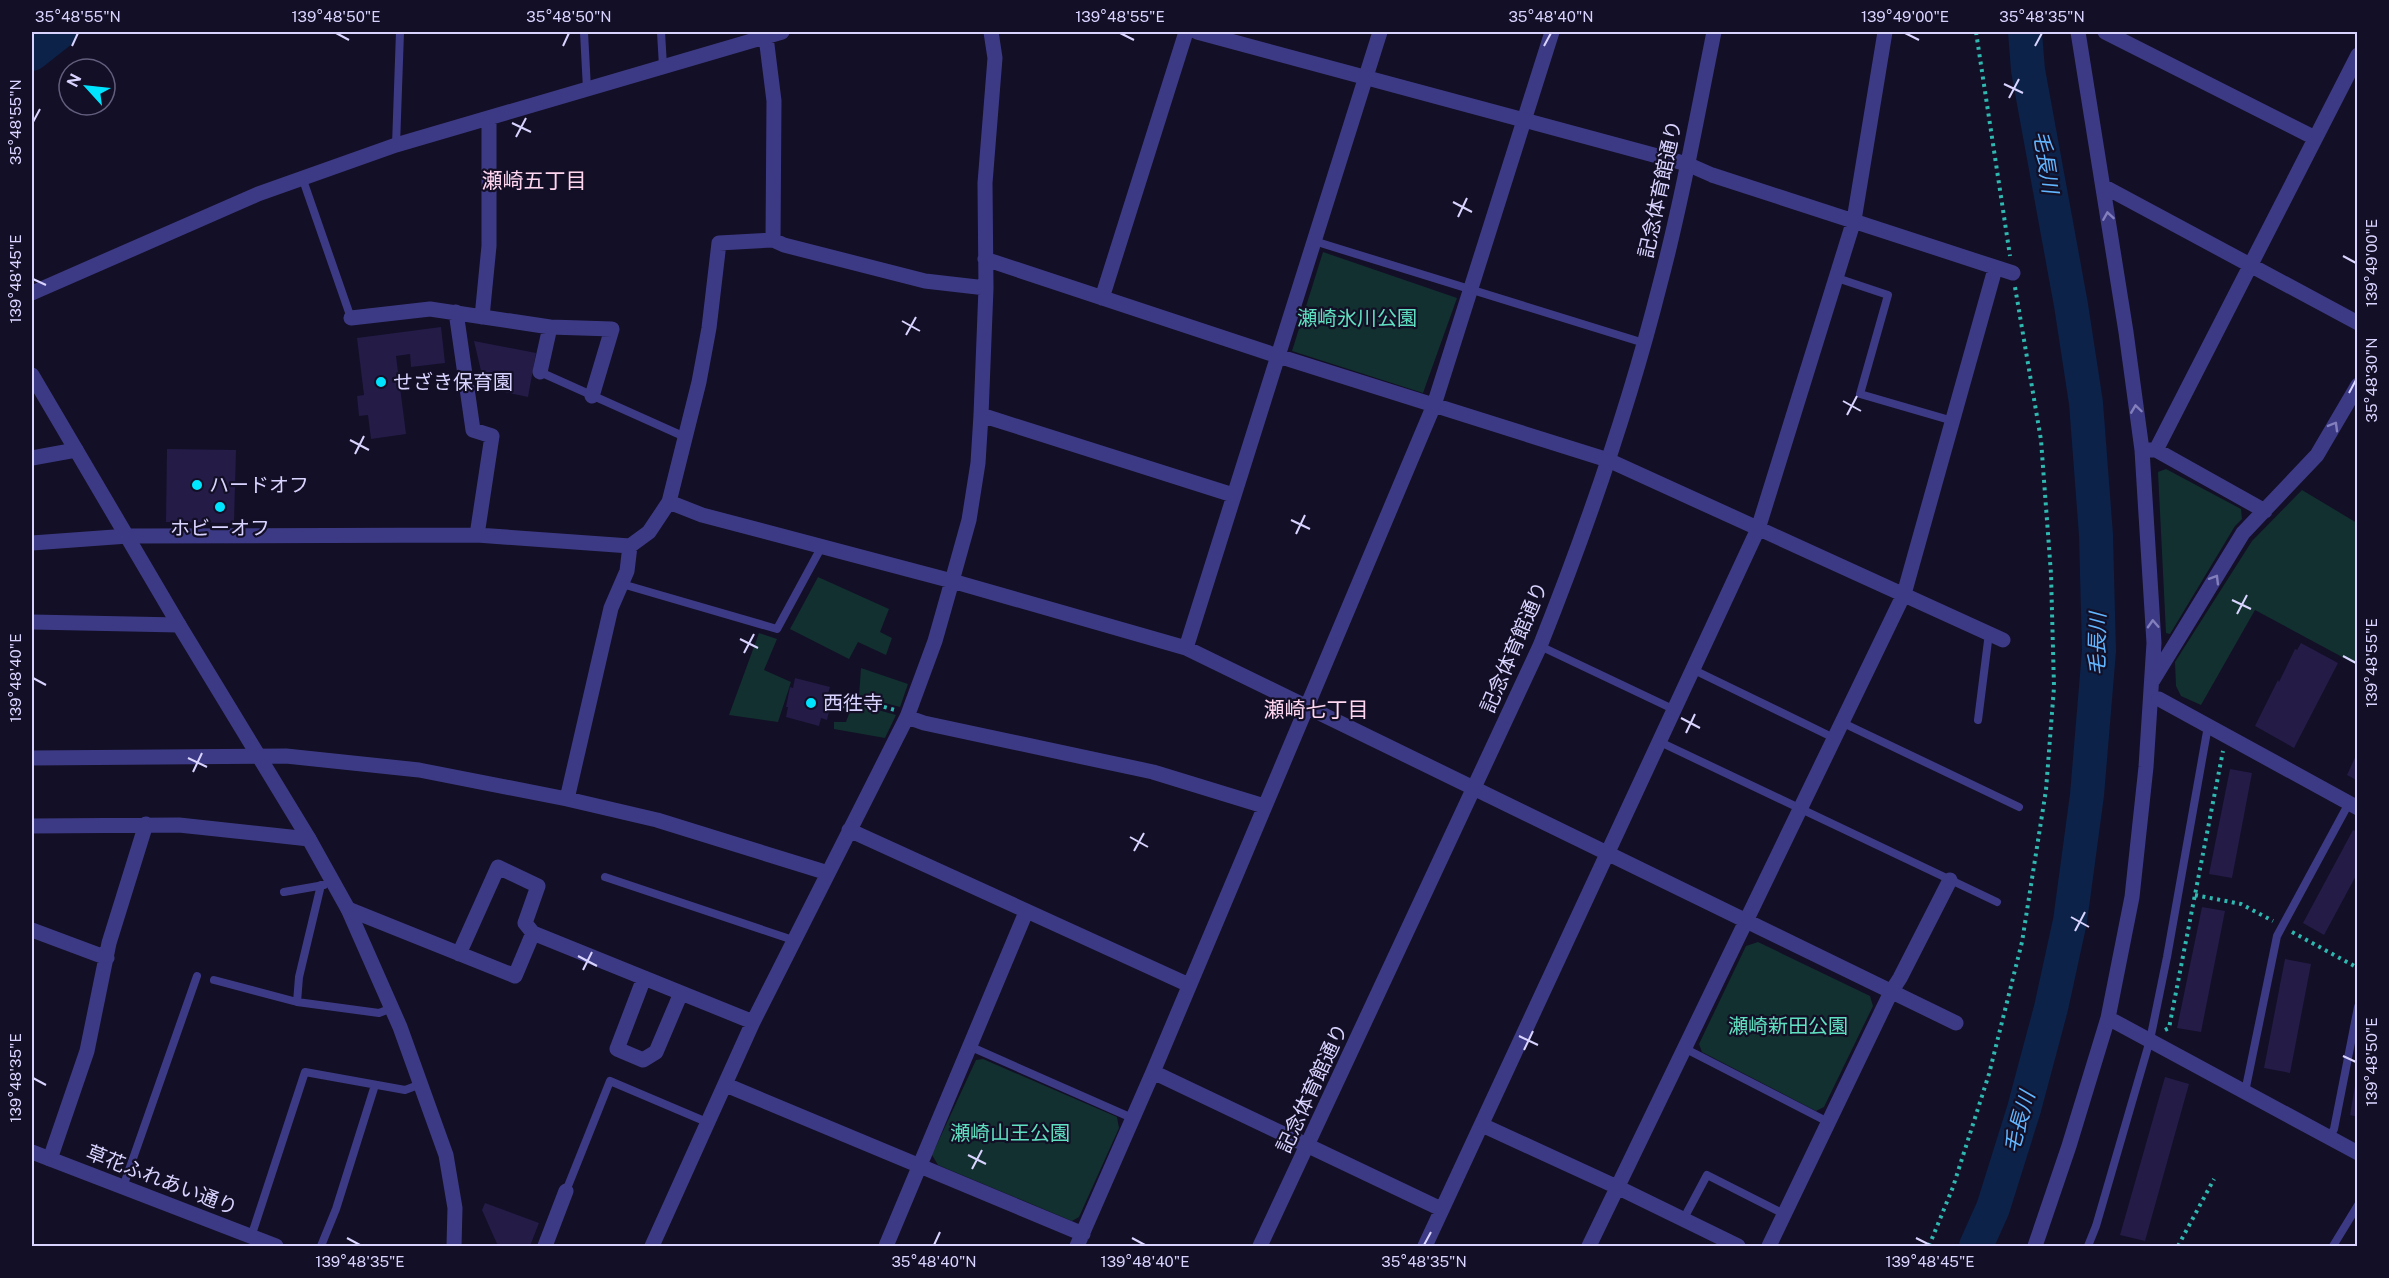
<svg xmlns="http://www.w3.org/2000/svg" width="2389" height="1278" font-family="'Public Sans','Noto Sans JP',sans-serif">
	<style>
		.green { fill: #12302f }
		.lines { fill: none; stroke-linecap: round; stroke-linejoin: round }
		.river { stroke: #0c2248; stroke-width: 34 }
		.building { fill: #241b47 }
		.path { stroke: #2fb8b0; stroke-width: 4; stroke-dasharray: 3 4.5; stroke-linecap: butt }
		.service { stroke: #3d3a85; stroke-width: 8 }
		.minor { stroke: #3d3a85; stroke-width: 15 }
		.tertiary { stroke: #3d3a85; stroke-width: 15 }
		.oneway { stroke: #837fbc }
		.ticks { fill: none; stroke: #d9d4ff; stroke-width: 2 }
		.poi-dot { fill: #00e5ff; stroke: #130f26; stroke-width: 2 }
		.labels { text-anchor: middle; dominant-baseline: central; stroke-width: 4.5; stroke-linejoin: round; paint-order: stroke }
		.street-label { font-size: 20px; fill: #d9d4ff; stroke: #130f26 }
		.park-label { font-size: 20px; fill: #5fe0c0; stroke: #130f26 }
		.poi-label { font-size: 20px; fill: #d9d4ff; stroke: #130f26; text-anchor: start }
		.water-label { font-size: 21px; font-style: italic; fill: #62b6ff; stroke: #130f26 }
		.neighbourhood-label { font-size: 21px; fill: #ffd6f0; stroke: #130f26 }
		.neatline { fill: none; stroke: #d9d4ff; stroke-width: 2 }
		.ticks-label { font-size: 15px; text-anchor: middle; fill: #d9d4ff }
	</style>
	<rect width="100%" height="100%" fill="#130f26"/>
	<path class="green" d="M1323,252L1457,298L1423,393L1292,351Z
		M2166,469L2241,509L2242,519L2235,526L2170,634L2166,633L2158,472Z
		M2302,490L2357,523V665L2255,610L2201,705L2181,696L2176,686L2175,662L2252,541Z
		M818,577L889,609L880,632L892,638L886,655L858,642L849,659L790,629Z
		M759,633L777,639L764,670L791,682L778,722L729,715Z
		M861,668L908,684L900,707L859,696Z
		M853,703L896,715L885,738L834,729V722H846Z
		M1758,942L1870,996L1873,1006L1824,1107L1816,1111L1702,1052L1699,1044L1746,946Z
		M983,1059L1117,1117L1119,1128L1079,1217L1072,1221L938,1165L932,1155L976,1060Z"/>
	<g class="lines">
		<path class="river" d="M32,54L60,32
			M1976,1246L1993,1208L2024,1109L2051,1008L2070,921L2087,795L2099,651L2096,535L2086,403L2071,305L2028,70L2025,32"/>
	</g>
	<path class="building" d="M441,327L445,363L411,367L410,354L396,356L406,434L371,439L368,415L359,416L357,396L364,395L357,338Z
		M474,341L536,353L528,397L485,388Z
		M167,449L236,450L234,523L166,522Z
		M2301,643L2338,663L2294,748L2255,726L2278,680L2279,682L2295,649L2297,650Z
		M795,678L830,687L828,694L833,695L827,720L821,718L819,726L786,717L788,707H786L790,687L793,688Z
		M2358,751V781L2347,775Z
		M2230,769L2252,773L2232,878L2209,874Z
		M2353,830L2358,832V872L2324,935L2303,923Z
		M2202,907L2225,911L2201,1032L2177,1028Z
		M2285,959L2311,964L2290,1073L2264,1068Z
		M2165,1077L2189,1084L2145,1241L2120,1235Z
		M2356,1080H2358V1117L2350,1115Z
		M485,1203L539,1223L530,1246H498L482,1210Z"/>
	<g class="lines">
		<path class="path" d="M1976,32L2010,256
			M836,707L842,709L845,696L895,710
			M2195,895L2241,904L2273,921
			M2292,932L2358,968
			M2165,1030L2169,1028L2223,751
			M1929,1246L1953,1187L1989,1074L2022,942L2046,790L2054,687L2051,574L2041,440L2015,287
			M2178,1246L2214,1179"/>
		<path class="service" d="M584,32L587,89
			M661,32L663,66
			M396,145L400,32
			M303,180L351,318
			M1314,241L1644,343
			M1837,278L1888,295L1860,394L1953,421
			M540,372L685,437
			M622,584L777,629L822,546
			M1540,646L1675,710
			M1694,670L1834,738
			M1978,720L1989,633
			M1841,722L2019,807
			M1660,742L1997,902
			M605,877L793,940
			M321,885L299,977L297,1002L379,1013L392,1008
			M284,892L324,885
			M214,980L297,1002
			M969,1046L1132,1118
			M1684,1048L1828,1122
			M2245,1092L2277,936L2349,803
			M2329,1138L2334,1129L2358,1007
			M123,1187L197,976
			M566,1191L610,1081L709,1123
			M1683,1220L1707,1175L1784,1214
			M251,1237L305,1072L405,1090L421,1084
			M321,1246L336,1209L375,1085
			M2088,1246L2096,1226L2150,1040L2167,957L2208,726
			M2333,1246L2358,1205"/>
		<path class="minor" d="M2105,32L2315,138
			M766,37L774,101L773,240
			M1687,164L1712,175L2013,273
			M2103,186L2358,323
			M985,259L1278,356L1608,460L2003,640
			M32,293L258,194L396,145L782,32
			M1102,298L1186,32
			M456,312L473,430L492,436L477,535
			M482,317L489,246V118
			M351,318L430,309L550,327L540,372
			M550,327L612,329L592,396
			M981,415L1233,495
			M2142,450H2156L2358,55
			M2156,450L2265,511
			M32,458L76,450
			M669,502L702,515L952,581L1186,648L1956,1023
			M32,543L128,536L477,535L630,546L649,532L669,502L699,382L709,328L719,243L773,240L784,245L925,281L986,288
			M32,622L179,625
			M1186,648L1380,32
			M2153,680L2243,533L2317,455L2358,385
			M907,717L924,723L1153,772L1264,806
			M32,758L286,756L419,770L567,799L657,820L828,873
			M567,799L611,608L627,571L630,546
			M32,826L179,825L309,839
			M849,830L1189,985
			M348,909L515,976L533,933L753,1022
			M32,930L107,958
			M459,954L498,867L538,886L525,923L533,933
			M644,978L617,1049L643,1060L656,1052L681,993
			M2108,1018L2358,1153
			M1153,1072L1441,1209
			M726,1085L1083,1234
			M1482,1125L1617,1187L1738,1246
			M50,1159L87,1051L109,943L146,824
			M545,1246L566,1191
			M652,1246L753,1022L907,717L935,641L952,581L969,520L978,463L981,415L986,288L985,183L995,58L991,32
			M886,1246L1026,912
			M1077,1246L1153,1072L1434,405L1552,32
			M1425,1246L1758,529L1854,220L1885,32
			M1589,1246L1904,594L1995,269
			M1769,1246L1891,992L1900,978L1950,880
			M2035,1246L2069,1146L2108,1018L2132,897L2146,767L2154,643L2142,450L2126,332L2078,32"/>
		<path class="tertiary" d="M1197,32L1687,164
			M32,375L179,625L309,839L348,909L400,1027L446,1155L455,1208L454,1246
			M2159,699L2358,808
			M32,1152L276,1246
			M1260,1246L1540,646C1587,528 1629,407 1660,284C1682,201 1697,116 1714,32"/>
	</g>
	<defs><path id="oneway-chevron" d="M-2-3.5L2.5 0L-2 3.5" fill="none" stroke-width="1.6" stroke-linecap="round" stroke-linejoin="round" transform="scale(1.5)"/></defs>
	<g class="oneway">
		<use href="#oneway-chevron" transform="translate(2108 216) rotate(-99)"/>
		<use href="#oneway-chevron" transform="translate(2136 409) rotate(-98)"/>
		<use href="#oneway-chevron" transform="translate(2334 426) rotate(-60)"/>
		<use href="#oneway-chevron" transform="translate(2215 579) rotate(-59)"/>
		<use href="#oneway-chevron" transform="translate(2153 624) rotate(-93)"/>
	</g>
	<path class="ticks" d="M336,33L349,40M1120,33L1134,40M1905,33L1919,40M72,46L78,33M563,46L569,33M1544,46L1551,33M2035,46L2042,33M2004,84L2023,93M2009,98L2019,79M33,122L40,109M512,123L531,132M516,137L526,118M1453,202L1472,212M1458,217L1467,198M2343,256L2356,263M33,279L46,285M902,321L920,331M906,335L916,317M2349,393L2356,380M1843,401L1861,411M1847,415L1857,396M350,440L369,450M355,454L364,436M1291,520L1310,529M1296,534L1305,515M2232,600L2251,609M2237,614L2247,595M740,639L758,648M744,653L754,634M2343,656L2356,663M33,678L46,685M1681,718L1700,728M1686,733L1695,714M188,758L207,767M193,772L202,753M1130,837L1148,847M1134,851L1144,833M2071,917L2089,927M2075,931L2085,912M578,956L597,966M583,970L592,952M1519,1036L1538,1045M1524,1050L1533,1031M2343,1056L2356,1062M33,1078L46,1085M968,1155L986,1164M972,1169L982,1150M347,1238L360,1245M1132,1238L1145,1245M1916,1238L1930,1245M934,1245L940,1232M1424,1245L1431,1232"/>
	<g class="poi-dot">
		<circle cx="381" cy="382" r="6"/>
		<circle cx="197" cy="485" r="6"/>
		<circle cx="220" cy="507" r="6"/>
		<circle cx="811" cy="703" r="6"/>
	</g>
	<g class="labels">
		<g class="street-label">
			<text transform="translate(1660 189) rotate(-78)">記念体育館通り</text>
			<text transform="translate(1514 647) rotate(-67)">記念体育館通り</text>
			<text transform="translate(1312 1088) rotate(-65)">記念体育館通り</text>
			<text transform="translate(162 1180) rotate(21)">草花ふれあい通り</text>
		</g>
		<g class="park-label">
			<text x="1357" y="318">瀬崎氷川公園</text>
			<text x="1788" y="1026">瀬崎新田公園</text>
			<text x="1010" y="1133">瀬崎山王公園</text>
		</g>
		<g class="poi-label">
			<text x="393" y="382">せざき保育園</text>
			<text x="209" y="485">ハードオフ</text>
			<text x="220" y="528" text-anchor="middle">ホビーオフ</text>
			<text x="823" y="703">西徃寺</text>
		</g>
		<g class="water-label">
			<text transform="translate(2046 162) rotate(81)">毛長川</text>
			<text transform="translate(2097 644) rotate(-89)">毛長川</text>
			<text transform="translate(2019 1122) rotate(-74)">毛長川</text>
		</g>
		<g class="neighbourhood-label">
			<text x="534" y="180">瀬崎五丁目</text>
			<text x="1316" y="709">瀬崎七丁目</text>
		</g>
	</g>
	<rect width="2389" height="1278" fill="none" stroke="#130f26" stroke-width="66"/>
	<g transform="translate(87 87) rotate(297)"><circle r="28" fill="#130f26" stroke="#625e7d" stroke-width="1.5"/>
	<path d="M0-4.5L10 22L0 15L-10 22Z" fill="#00e5ff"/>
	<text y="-9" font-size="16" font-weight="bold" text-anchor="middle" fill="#d9d4ff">N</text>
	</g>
	<rect x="33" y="33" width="2323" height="1212" class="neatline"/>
	<g class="ticks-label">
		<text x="78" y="22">35°48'55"N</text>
		<text x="336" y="22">139°48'50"E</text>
		<text x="569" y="22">35°48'50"N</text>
		<text x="1120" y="22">139°48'55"E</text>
		<text x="1551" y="22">35°48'40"N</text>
		<text x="1905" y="22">139°49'00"E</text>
		<text x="2042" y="22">35°48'35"N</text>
		<text transform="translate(16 122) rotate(-90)" y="5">35°48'55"N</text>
		<text transform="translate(2372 263) rotate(-90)" y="5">139°49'00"E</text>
		<text transform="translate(16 279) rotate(-90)" y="5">139°48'45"E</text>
		<text transform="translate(2372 380) rotate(-90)" y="5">35°48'30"N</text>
		<text transform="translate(2372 663) rotate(-90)" y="5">139°48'55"E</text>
		<text transform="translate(16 678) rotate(-90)" y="5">139°48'40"E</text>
		<text transform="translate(2372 1062) rotate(-90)" y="5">139°48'50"E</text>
		<text transform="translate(16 1078) rotate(-90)" y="5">139°48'35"E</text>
		<text x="360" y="1267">139°48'35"E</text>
		<text x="934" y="1267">35°48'40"N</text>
		<text x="1145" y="1267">139°48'40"E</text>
		<text x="1424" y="1267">35°48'35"N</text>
		<text x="1930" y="1267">139°48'45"E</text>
	</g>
</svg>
